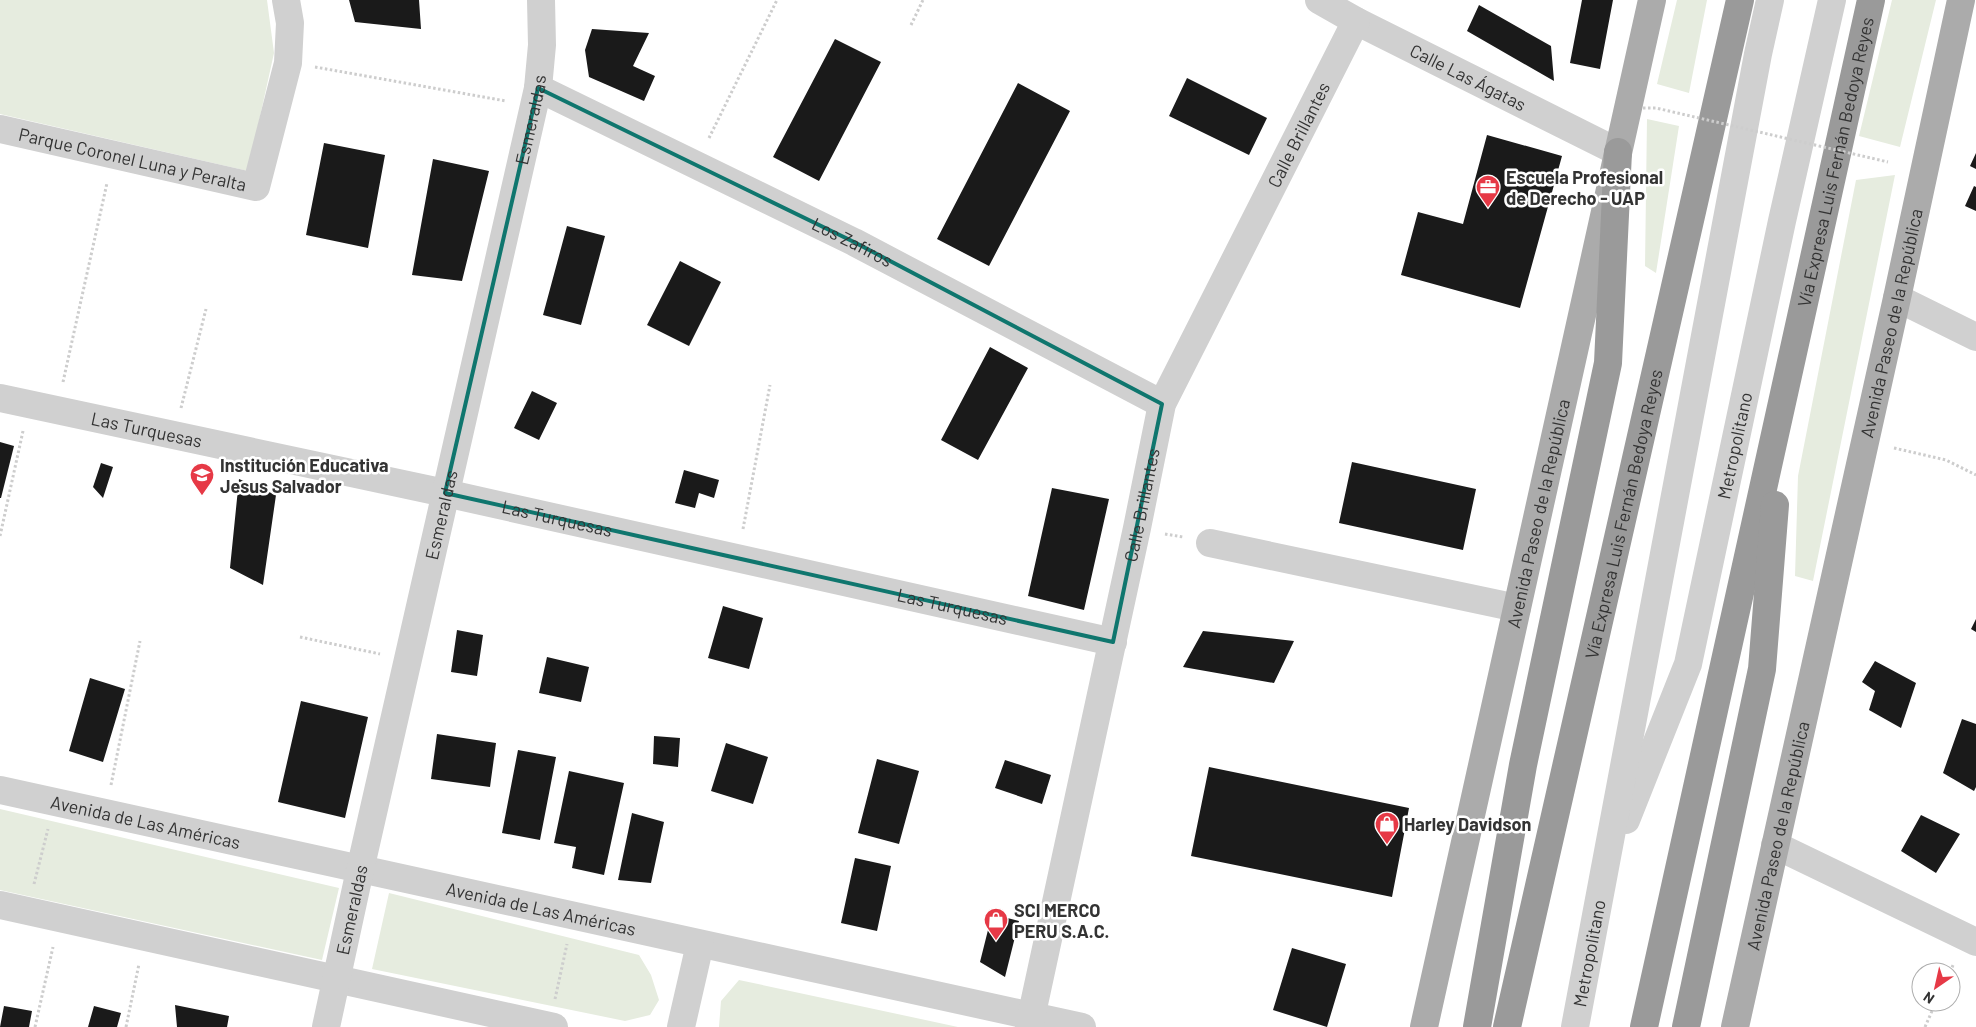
<svg xmlns="http://www.w3.org/2000/svg" width="1976" height="1027" font-family="Barlow,sans-serif">
	<style>
		.green { fill: #e6ecdf }
		.building { fill: #1a1a1a }
		.lines { fill: none; stroke-linecap: round; stroke-linejoin: round }
		.path { stroke: #cdcdcd; stroke-width: 3; stroke-dasharray: 2.5 2.5; stroke-linecap: butt }
		.minor { stroke: #d0d0d0; stroke-width: 28 }
		.major { stroke: #ababab; stroke-width: 28 }
		.highway { stroke: #9a9a9a; stroke-width: 28 }
		.path-bridge { stroke: #cdcdcd; stroke-width: 3; stroke-dasharray: 2.5 2.5; stroke-linecap: butt }
		.marked { fill: none; stroke: #0f766e; stroke-width: 4; stroke-linejoin: round }
		.labels { text-anchor: middle; dominant-baseline: central; stroke-width: 5; stroke-linejoin: round; paint-order: stroke }
		.street-label { font-size: 18px; fill: #333; stroke: #fff }
		.poi-label { font-size: 18px; font-weight: bold; fill: #333; stroke: #fff; text-anchor: start }
	</style>
	<rect width="100%" height="100%" fill="#fff"/>
	<path class="green" d="M0,0H267L274,53L248,171L0,114Z
		M1677,0H1707L1689,93L1657,84Z
		M1892,0H1936L1900,147L1859,136Z
		M1647,119L1679,126L1656,273L1645,266Z
		M1895,175L1813,581L1795,576L1798,476L1856,180Z
		M0,809L339,888L322,960L0,890Z
		M389,893L639,955L651,975L659,1000L650,1015L625,1021L372,969Z
		M739,980L958,1027H719L721,1001Z"/>
	<path class="building" d="M349,0H419L421,29L355,22Z
		M1582,0H1613L1600,69L1570,63Z
		M1479,5L1551,46L1554,81L1467,31Z
		M592,29L649,33L633,66L655,76L644,101L589,77L585,50Z
		M835,39L881,62L819,181L773,157Z
		M1187,78L1267,118L1249,155L1169,116Z
		M1018,83L1070,111L989,266L937,239Z
		M1487,135L1562,156L1520,308L1401,275L1418,212L1463,224Z
		M324,143L385,155L368,248L306,235Z
		M1976,153V169L1970,166Z
		M433,159L489,171L462,281L412,275Z
		M1974,186L1976,187V211L1965,206Z
		M567,226L605,236L581,325L543,315Z
		M680,261L721,282L689,346L647,325Z
		M990,347L1028,368L978,460L941,440Z
		M532,391L557,403L539,440L514,428Z
		M0,442L14,446L1,498H0Z
		M1352,462L1476,489L1463,550L1339,523Z
		M101,463L113,467L103,498L93,487Z
		M684,470L719,480L714,498L699,493L695,508L675,503Z
		M239,479L276,495L263,585L230,568Z
		M1052,488L1109,499L1084,610L1028,596Z
		M723,606L763,618L749,669L708,658Z
		M1976,619V632L1971,629Z
		M457,630L483,635L477,676L451,672Z
		M1203,631L1294,641L1274,683L1183,667Z
		M547,657L589,667L581,702L539,693Z
		M1875,661L1916,683L1901,728L1869,710L1875,691L1862,682Z
		M90,678L125,689L103,762L69,751Z
		M301,701L368,717L345,818L278,802Z
		M1962,719L1976,724V787L1974,791L1943,773Z
		M437,734L496,743L490,787L431,779Z
		M654,736L680,738L678,767L653,764Z
		M726,743L768,757L753,804L711,791Z
		M518,750L556,757L540,840L502,833Z
		M877,759L919,771L899,844L858,833Z
		M1005,760L1051,775L1042,804L995,788Z
		M1209,767L1409,808L1392,897L1191,856Z
		M569,771L624,783L604,875L572,868L576,847L554,843Z
		M632,813L664,822L651,883L618,880Z
		M1921,815L1960,834L1936,873L1901,851Z
		M855,858L891,866L877,931L841,923Z
		M992,914L1019,921L1005,977L980,962Z
		M1292,948L1346,964L1327,1027L1273,1010Z
		M175,1005L229,1016L227,1027H177Z
		M4,1006L32,1011L29,1027H0Z
		M94,1006L121,1013L117,1027H88Z"/>
	<g class="lines">
		<path class="path" d="M911,25L923,0
			M315,67L506,101
			M709,138L777,0
			M63,382L107,183
			M181,408L206,309
			M1894,448L1946,460L1976,475
			M743,529L770,385
			M1165,534L1183,537
			M0,536L23,431
			M300,637L380,654
			M111,785L140,641
			M34,884L48,829
			M1950,972L1954,963
			M555,999L567,944
			M35,1027L53,947
			M126,1027L139,964
			M1925,1027L1936,1002"/>
		<g class="minor">
			<path id="s1" d="M1319,0L1356,21L1618,152"/>
			<path id="s2" d="M538,88L854,242L1162,404"/>
			<path id="s3" d="M0,129L256,187L288,63L290,23L286,0"/>
			<path d="M1897,298L1976,337"/>
			<path id="s4" d="M0,398L445,493L1113,642"/>
			<path d="M1210,543L1517,608"/>
			<path id="s5" d="M0,790L1082,1027"/>
			<path id="s6" d="M1626,820L1688,664L1782,221L1832,0"/>
			<path d="M1775,845L1976,942"/>
			<path d="M0,905L554,1027"/>
			<path id="s7" d="M326,1027L360,870L538,88L542,45L541,0"/>
			<path d="M681,1027L700,944"/>
			<path id="s8" d="M1029,1027L1137,528L1162,404L1356,21"/>
			<path id="s9" d="M1575,1027L1758,54L1770,0"/>
		</g>
		<g class="major">
			<path id="s10" d="M1424,1027L1652,0"/>
			<path id="s11" d="M1735,1027L1897,298L1961,0"/>
		</g>
		<g class="highway">
			<path d="M1477,1027L1523,765L1608,363L1618,152"/>
			<path id="s12" d="M1507,1027L1740,0"/>
			<path id="s13" d="M1644,1027L1871,0"/>
			<path d="M1686,1027L1762,669L1775,505"/>
		</g>
		<path class="path-bridge" d="M1643,108H1656L1888,162"/>
	</g>
	<path class="marked" d="M538,88L854,242L1162,404L1113,642L445,493Z"/>
	<defs>
		<symbol id="office-pin" viewBox="-11 -11 22 30"><path d="M0 17L-7.5 6A9.5 9.5 0 1 1 7.5 6Z" fill="#e63946" stroke="#fff"/><path d="M-6-3h4V-5.5h4V-3h4V5H-6ZM-1-4.5V-3h2v-1.5ZM-6 0V1H6V0Z" fill="#fff"/></symbol>
		<symbol id="school-pin" viewBox="-11 -11 22 30"><path d="M0 17L-7.5 6A9.5 9.5 0 1 1 7.5 6Z" fill="#e63946" stroke="#fff"/><path d="M0-5L7-2L0 1L-7-2ZM-4 1L0 2.5L4 1V4Q0 6-4 4Z" fill="#fff"/></symbol>
		<symbol id="shop-pin" viewBox="-11 -11 22 30"><path d="M0 17L-7.5 6A9.5 9.5 0 1 1 7.5 6Z" fill="#e63946" stroke="#fff"/><path d="M-5-2.5h2.3a2.7 3.5 0 0 1 5.4 0H5L5.5 6h-11ZM-1.5-2.5h3a1.5 2.3 0 0 0-3 0Z" fill="#fff"/></symbol>
	</defs>
	<g fill-rule="evenodd">
		<use href="#office-pin" x="1474" y="173" width="28" height="38"/>
		<use href="#school-pin" x="188" y="461" width="28" height="38"/>
		<use href="#shop-pin" x="1373" y="810" width="28" height="38"/>
		<use href="#shop-pin" x="982" y="906" width="28" height="38"/>
	</g>
	<g class="labels">
		<g class="street-label">
			<text stroke="none"><textPath href="#s1" startOffset="168">Calle Las Ágatas</textPath></text>
			<text stroke="none"><textPath href="#s7" startOffset="930">Esmeraldas</textPath></text>
			<text stroke="none"><textPath href="#s8" startOffset="939">Calle Brillantes</textPath></text>
			<text stroke="none"><textPath href="#s3" startOffset="136">Parque Coronel Luna y Peralta</textPath></text>
			<text stroke="none"><textPath href="#s13" startOffset="886">Vía Expresa Luis Fernán Bedoya Reyes</textPath></text>
			<text stroke="none"><textPath href="#s2" startOffset="350">Los Zafiros</textPath></text>
			<text stroke="none"><textPath href="#s11" startOffset="721">Avenida Paseo de la República</textPath></text>
			<text stroke="none"><textPath href="#s4" startOffset="150">Las Turquesas</textPath></text>
			<text stroke="none"><textPath href="#s6" startOffset="391">Metropolitano</textPath></text>
			<text stroke="none"><textPath href="#s8" startOffset="534">Calle Brillantes</textPath></text>
			<text stroke="none"><textPath href="#s12" startOffset="526">Vía Expresa Luis Fernán Bedoya Reyes</textPath></text>
			<text stroke="none"><textPath href="#s7" startOffset="525">Esmeraldas</textPath></text>
			<text stroke="none"><textPath href="#s10" startOffset="526">Avenida Paseo de la República</textPath></text>
			<text stroke="none"><textPath href="#s4" startOffset="570">Las Turquesas</textPath></text>
			<text stroke="none"><textPath href="#s4" startOffset="975">Las Turquesas</textPath></text>
			<text stroke="none"><textPath href="#s5" startOffset="149">Avenida de Las Américas</textPath></text>
			<text stroke="none"><textPath href="#s11" startOffset="196">Avenida Paseo de la República</textPath></text>
			<text stroke="none"><textPath href="#s7" startOffset="120">Esmeraldas</textPath></text>
			<text stroke="none"><textPath href="#s5" startOffset="554">Avenida de Las Américas</textPath></text>
			<text stroke="none"><textPath href="#s9" startOffset="75">Metropolitano</textPath></text>
		</g>
		<g class="poi-label">
			<text x="1506" y="177">Escuela Profesional<tspan x="1506" dy="21">de Derecho - UAP</tspan></text>
			<text x="220" y="465">Institución Educativa<tspan x="220" dy="21">Jesus Salvador</tspan></text>
			<text x="1404" y="824">Harley Davidson</text>
			<text x="1014" y="910">SCI MERCO<tspan x="1014" dy="21">PERU S.A.C.</tspan></text>
		</g>
	</g>
	<g transform="translate(1936 987) rotate(214)"><circle r="24" fill="#ffffff" stroke="#adadad"/>
	<path d="M0-4L9 19L0 12L-9 19Z" fill="#e63946"/>
	<text y="-8" font-size="14" font-weight="bold" text-anchor="middle" fill="#333333">N</text>
	</g>
</svg>
